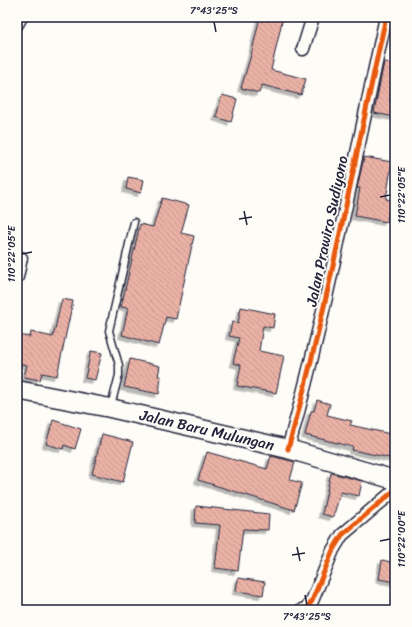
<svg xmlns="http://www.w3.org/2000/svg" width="412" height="627" font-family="Sriracha,sans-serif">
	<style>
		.building { fill: url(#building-back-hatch); stroke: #22223b; filter: url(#shadow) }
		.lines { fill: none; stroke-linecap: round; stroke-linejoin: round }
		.service-casing { stroke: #22223b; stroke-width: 9 }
		.minor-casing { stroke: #22223b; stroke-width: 15 }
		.secondary-casing { stroke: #22223b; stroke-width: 21 }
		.service { stroke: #fdfcf7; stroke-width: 6 }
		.minor { stroke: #fdfcf7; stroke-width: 12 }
		.secondary { stroke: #fdfcf7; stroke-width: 18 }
		.cycleway-casing { stroke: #fdfcf7; stroke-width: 8 }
		.cycleway { stroke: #e8590c; stroke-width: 5 }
		.ticks { fill: none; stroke: #22223b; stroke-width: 1.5 }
		.labels { text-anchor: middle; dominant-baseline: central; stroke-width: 3.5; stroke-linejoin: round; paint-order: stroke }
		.street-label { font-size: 15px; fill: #22223b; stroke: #fdfcf7 }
		.neatline { fill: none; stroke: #22223b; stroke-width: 1.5 }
		.ticks-label { font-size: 10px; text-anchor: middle; fill: #22223b }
	</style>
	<defs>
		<pattern id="building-back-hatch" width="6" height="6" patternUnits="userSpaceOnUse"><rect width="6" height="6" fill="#eab1a5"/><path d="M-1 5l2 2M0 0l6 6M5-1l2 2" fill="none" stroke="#c8988f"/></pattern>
		<filter id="shadow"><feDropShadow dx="-3.5" dy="3.5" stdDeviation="0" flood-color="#0004"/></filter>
	</defs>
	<rect width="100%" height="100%" fill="#fdfcf7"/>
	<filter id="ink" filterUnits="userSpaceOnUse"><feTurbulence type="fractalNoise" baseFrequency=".025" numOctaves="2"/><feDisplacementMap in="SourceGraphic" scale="8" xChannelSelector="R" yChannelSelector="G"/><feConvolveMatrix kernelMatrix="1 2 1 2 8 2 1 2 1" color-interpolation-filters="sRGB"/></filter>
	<g filter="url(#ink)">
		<path class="building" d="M260,17H283L271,70L306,79L301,95L262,85L259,93L241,88L251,55Z
			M384,62L393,63L390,101H395V117L374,113Z
			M222,95L237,99L231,122L216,117Z
			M364,157L392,162L386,199L391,200L387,222L355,216L360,188H357Z
			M128,177L144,180L141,193L126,189Z
			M162,198L189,205L181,233L194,236L176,319L166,317L159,345L122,335L128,308L121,307L140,224L153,227Z
			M62,299L73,301L57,376L42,373L40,380L24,377L27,365L17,363V335L30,337L31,332L53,337Z
			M241,307L275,314L273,328L263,326L259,351L284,356L276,393L237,386L241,365L233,363L239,338L229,336L232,322L238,323Z
			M91,351L102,353L95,380L85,378Z
			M130,359L160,366L158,376H161L159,394L124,387Z
			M317,400L330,404L327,415L352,421L350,425L395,435V459L352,450L353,447L305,435L311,411H314Z
			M53,420L81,429L75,449L64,445L63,449L46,444Z
			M102,434L133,442L123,482L92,474Z
			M207,452L267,469L271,456L295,462L290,480L302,483L294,510L198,480Z
			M331,473L362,481L359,496L341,492L333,517L322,514Z
			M196,506L269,514L268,530L243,529L238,571L215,568L220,525L195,523Z
			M382,560L395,563V582L379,579Z
			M238,578L265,582L263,595L236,591Z"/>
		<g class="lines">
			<defs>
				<path id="service" d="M111,406L119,375V365L109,331L134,222"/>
				<path id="minor" d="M17,24L21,17
					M303,49L313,17
					M17,277L21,258
					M288,449C328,307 354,161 386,17
					M302,610L307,608L312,601L333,550L342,535L395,490"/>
				<path id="secondary" d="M17,390L110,408L288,449L395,480"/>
			</defs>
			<use href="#service" class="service-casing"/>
			<use href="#minor" class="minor-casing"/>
			<use href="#secondary" class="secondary-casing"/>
			<use href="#service" class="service"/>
			<use href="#minor" class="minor"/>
			<use href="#secondary" class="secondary"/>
			<defs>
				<path id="cycleway" d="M288,449C328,307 354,161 386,17
					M302,610L307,608L312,601L333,550L342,535L395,490"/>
			</defs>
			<use href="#cycleway" class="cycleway-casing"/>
			<use href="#cycleway" class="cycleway"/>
		</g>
	</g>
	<path class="ticks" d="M214,22L216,32M380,197L390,195M244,211L247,225M239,219L252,217M22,254L32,252M380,541L390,539M297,547L300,561M292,555L305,553M305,595L307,605"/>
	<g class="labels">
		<g class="street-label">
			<text transform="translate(327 231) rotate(-78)">Jalan Prawiro Sudiyono</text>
			<text transform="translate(207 430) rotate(13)">Jalan Baru Mulungan</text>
		</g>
	</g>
	<rect width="412" height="627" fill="none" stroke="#fdfcf7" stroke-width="44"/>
	<rect x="22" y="22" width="368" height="583" class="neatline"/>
	<g class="ticks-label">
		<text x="214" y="14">7°43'25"S</text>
		<text transform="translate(401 195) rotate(-90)" y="4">110°22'05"E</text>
		<text transform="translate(11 254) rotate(-90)" y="4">110°22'05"E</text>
		<text transform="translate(401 539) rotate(-90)" y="4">110°22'00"E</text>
		<text x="307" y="620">7°43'25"S</text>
	</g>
</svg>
